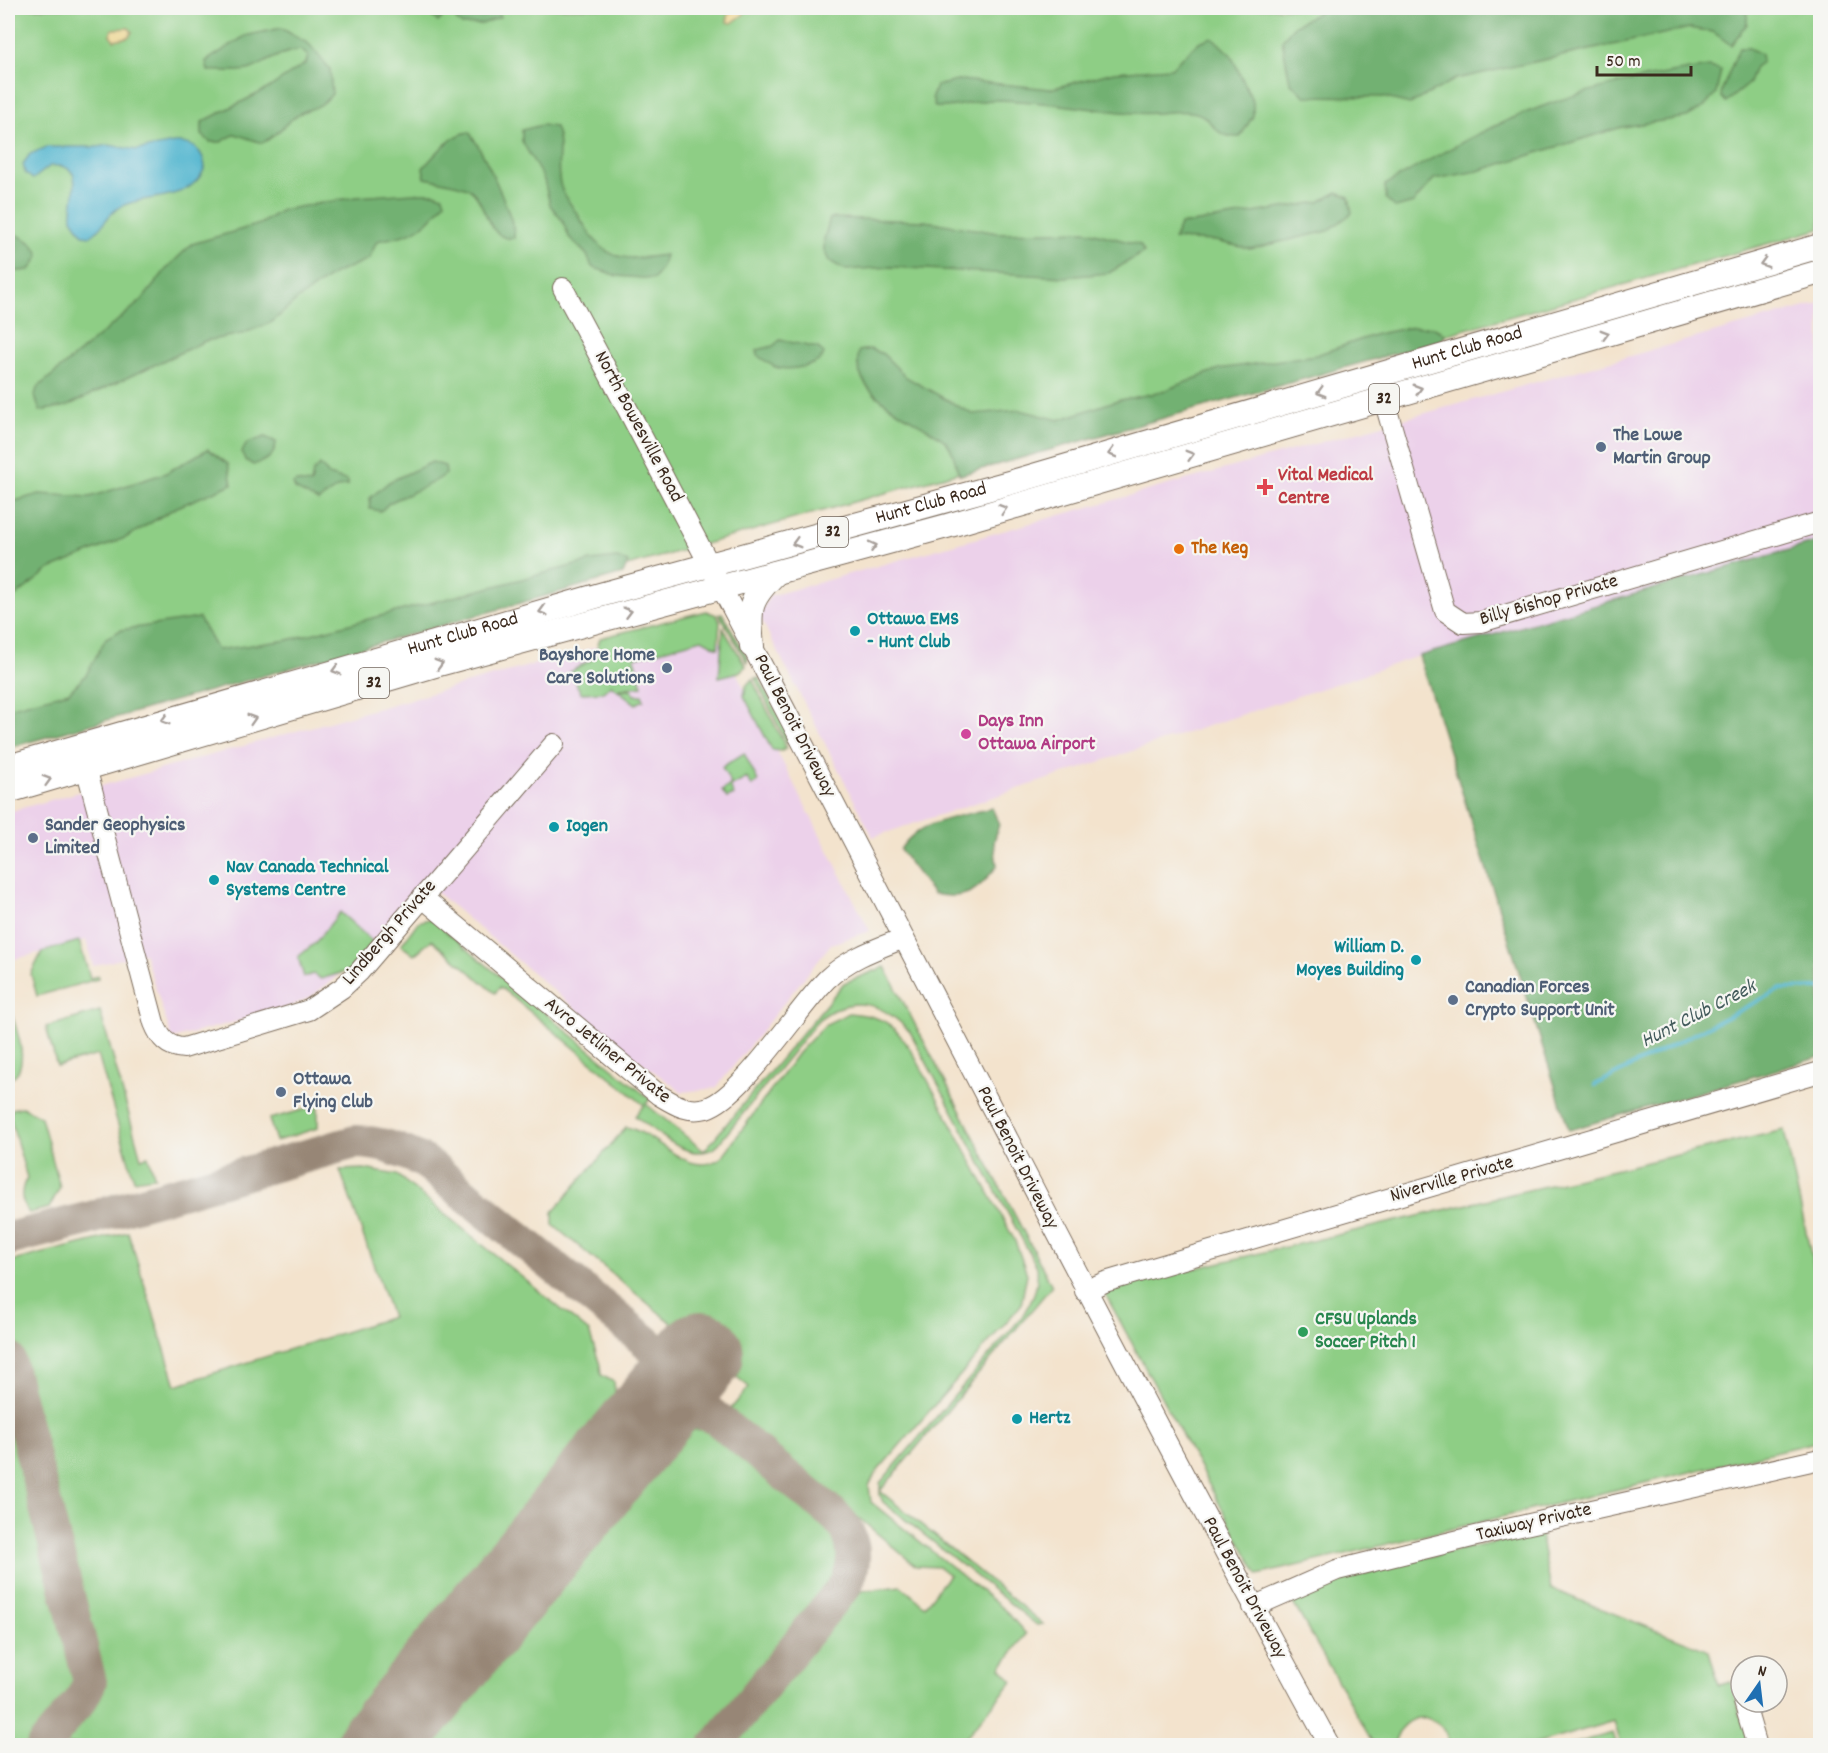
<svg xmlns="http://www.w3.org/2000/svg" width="1828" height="1753" font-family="Dekko,sans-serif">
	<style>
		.built { fill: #ecd1ea }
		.green { fill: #8ece85; stroke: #647c52; stroke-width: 1.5 }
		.forest { fill: #72b172; stroke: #566e48; stroke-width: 1.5 }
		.sand { fill: #eeda9e; stroke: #94825e; stroke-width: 1.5 }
		.water { fill: #51b5cf; stroke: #467076; stroke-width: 1.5 }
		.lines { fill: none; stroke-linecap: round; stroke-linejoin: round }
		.stream { stroke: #51b5cf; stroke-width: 4 }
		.taxiway { stroke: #978676; stroke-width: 34 }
		.runway { stroke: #978676; stroke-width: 86 }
		.minor-casing { stroke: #7b6b5b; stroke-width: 22 }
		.major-casing { stroke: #7b6b5b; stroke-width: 26 }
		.minor { stroke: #fff; stroke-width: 20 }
		.major { stroke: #fff; stroke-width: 24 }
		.oneway { stroke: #a79f9a }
		.service-dot { fill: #5c6f8a; stroke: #f6f6f2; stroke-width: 2 }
		.health-dot { fill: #e0444e; stroke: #f6f6f2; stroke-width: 2 }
		.food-dot { fill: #e8710a; stroke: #f6f6f2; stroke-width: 2 }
		.culture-dot { fill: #0f9aa8; stroke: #f6f6f2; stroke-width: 2 }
		.hotel-dot { fill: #d1479c; stroke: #f6f6f2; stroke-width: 2 }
		.leisure-dot { fill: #2e9e5b; stroke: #f6f6f2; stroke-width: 2 }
		.labels { text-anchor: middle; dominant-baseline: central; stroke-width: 4.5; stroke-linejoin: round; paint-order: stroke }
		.shield { fill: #f6f6f2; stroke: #73675e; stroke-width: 1.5 }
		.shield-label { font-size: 18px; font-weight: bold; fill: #3b2a1e }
		.street-label { font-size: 20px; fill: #3b2a1e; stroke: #f6f6f2 }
		.service-label { font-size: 20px; font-weight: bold; fill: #4e5e75; stroke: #f6f6f2; text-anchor: start }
		.health-label { font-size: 20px; font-weight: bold; fill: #be3a42; stroke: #f6f6f2; text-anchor: start }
		.food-label { font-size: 20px; font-weight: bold; fill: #c56008; stroke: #f6f6f2; text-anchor: start }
		.culture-label { font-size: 20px; font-weight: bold; fill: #0d838f; stroke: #f6f6f2; text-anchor: start }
		.hotel-label { font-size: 20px; font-weight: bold; fill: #b23c85; stroke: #f6f6f2; text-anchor: start }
		.leisure-label { font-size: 20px; font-weight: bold; fill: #27864d; stroke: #f6f6f2; text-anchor: start }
		.water-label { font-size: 21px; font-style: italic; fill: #435b5c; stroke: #f6f6f2 }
	</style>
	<rect width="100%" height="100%" fill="#f6f6f2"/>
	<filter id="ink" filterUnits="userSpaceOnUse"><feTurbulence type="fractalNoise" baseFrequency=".0167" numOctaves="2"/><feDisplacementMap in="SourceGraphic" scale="12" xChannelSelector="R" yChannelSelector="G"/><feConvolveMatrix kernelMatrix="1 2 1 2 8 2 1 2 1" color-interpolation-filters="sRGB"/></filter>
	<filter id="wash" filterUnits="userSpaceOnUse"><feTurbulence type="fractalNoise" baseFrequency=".008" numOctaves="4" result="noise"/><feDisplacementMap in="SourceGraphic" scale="24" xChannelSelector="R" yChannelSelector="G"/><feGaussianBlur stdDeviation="1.35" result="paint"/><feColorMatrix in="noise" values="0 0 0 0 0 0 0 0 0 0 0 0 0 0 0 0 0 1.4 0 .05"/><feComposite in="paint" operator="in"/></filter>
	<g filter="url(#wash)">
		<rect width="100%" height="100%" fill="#f3e3cd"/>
		<path class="built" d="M1820,303V541L1419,656L873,837L759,615L770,596Z
			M707,616L870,931L831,944L716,1088L682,1092L627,1052L424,882L351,966L312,996L290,1007L172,1039L144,953L93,966L86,940L8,961V812Z"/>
		<path class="green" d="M8,8H1820V229L8,741Z
			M706,611L717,615L720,622L718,648L702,639L634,658L642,686L616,689L611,685L603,692L581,693L570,672L594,658L600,638Z
			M722,613L748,658L747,662L719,614Z
			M723,628L746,666L739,672L719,677Z
			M755,678H759L788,734L787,744Z
			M752,679L786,748L782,751L772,750L744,696L746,686Z
			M632,689L634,695H642L644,700L636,704L618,690Z
			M744,753L758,781L752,786L747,778L730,787L734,795L727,798L722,791L731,784L722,767Z
			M340,912L373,942L351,970L321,979L313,974L304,977L298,957L315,943Z
			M429,919L438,922L445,931L650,1099L646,1104L704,1151L844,983L885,967L1052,1286L880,1491L1043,1624L1037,1625L883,1502L880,1495V1483L1021,1318C1032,1300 1039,1289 1037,1267L910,1032C882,1002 852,993 818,1020L716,1147C689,1165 657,1131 635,1116L644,1105L500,987L495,993L432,940L414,955L401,945L418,922Z
			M79,941L90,978L98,976V979L37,996L31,974L42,952Z
			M8,1003C14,1024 35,1068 8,1080Z
			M100,1011L141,1158L148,1156L155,1177L134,1180L98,1055L57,1066L46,1027Z
			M849,1013C886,1016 895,1025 914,1055L1015,1241L1027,1274L1021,1305L875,1474L869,1486L871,1502L1007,1612L1026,1634L1001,1668L1013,1681L959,1745H735L861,1591L901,1586L925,1606L949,1575L939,1567L916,1566L730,1410L749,1387L553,1225V1212L626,1127C658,1133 689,1182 722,1157L798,1053L826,1024Z
			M318,1106V1128L276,1141L269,1119Z
			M22,1107L41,1117L60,1187L49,1208L29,1213C20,1203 20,1189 27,1178L10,1117L12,1109Z
			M1784,1130L1820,1296V1441L1258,1575L1103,1290Z
			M364,1169L397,1175L589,1332L600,1365L601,1375L614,1382L618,1420L349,1745H57L103,1689L8,1318V1262L128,1232L176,1385L392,1317L340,1170Z
			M8,1400L78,1664L74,1691L29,1745H8Z
			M706,1429L836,1533L839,1575L700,1745H409L664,1433Z
			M1540,1534L1551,1589L1709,1651L1719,1685L1731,1682L1749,1745H1621L1614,1721L1533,1745H1449C1447,1721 1419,1707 1401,1728C1398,1733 1395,1740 1393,1745H1377L1373,1743L1292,1601C1370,1565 1456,1550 1540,1534Z
			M1613,1733L1617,1745H1569Z"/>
		<path class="forest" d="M422,8H438L442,18L438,22Z
			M453,8H498L500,17L482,24L462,25L456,20Z
			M1326,8H1747V24L1731,45L1713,32L1690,28L1456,79L1410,104L1382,97L1305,96L1290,82L1282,40L1295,25Z
			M281,28L309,44L330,69L332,94C315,114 310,105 296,116C283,125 277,136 262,143L235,134L221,142H210L202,135V122L267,89L306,63L308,56L301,50C282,51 268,62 251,69C242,73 219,70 208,71L206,61L245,36Z
			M1212,37L1231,55L1253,102V116L1240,137C1208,138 1215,114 1191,112C1173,110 1154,115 1136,113C1089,110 1041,100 994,100C974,100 955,109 935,107L932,97L936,86L961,80L1050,89L1114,72L1171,68L1199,42Z
			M1739,48H1749L1761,54L1762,62L1755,67L1749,83L1726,102L1721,96L1722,90Z
			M1709,67L1721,70L1716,94L1704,107L1687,117L1622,127L1478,171L1434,179L1413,203L1396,208L1386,199L1385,185C1438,155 1491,124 1549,104C1601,85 1655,75 1709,67Z
			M542,125L555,127C564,148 554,166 561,187C564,196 572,206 578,215C604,259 615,262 665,255L662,267L654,279L617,276L592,267L587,255L569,237L562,220L550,205L544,180L522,141V130Z
			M469,132C481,147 517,221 514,238C484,241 488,198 467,188C455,183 438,181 425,178L423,168C435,155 450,135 469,132Z
			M1337,192L1349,197L1352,213L1328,231L1250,249L1215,241L1174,239L1180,225L1319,202Z
			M414,193H435L443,196L445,202C422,232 413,234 377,241L369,259L334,274L297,300L272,322L242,334L205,341L67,406L40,411L35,396L37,388L142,300L168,267L192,244L260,224L282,210L356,197Z
			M830,218L925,221L998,233L1087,231L1140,245L1144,252L1109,273L1065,277L891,267L846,270L829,261L824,250V239Z
			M8,230C21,238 35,240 39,256L30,270L8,272Z
			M1412,327H1433L1445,334L1443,340L960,475C954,464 955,451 946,442C919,418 847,397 859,351L871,349L883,354L906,377L972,414L1020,410L1059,420L1115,401L1161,392L1219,369L1316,355L1377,334Z
			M780,340L818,348L824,353C822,367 787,371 775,367C769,364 764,360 758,356L757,350L773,346Z
			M265,437L276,442C275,458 266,460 253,465L245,460L242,452L247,443Z
			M208,449L228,464L232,484L175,508L127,537L50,569L8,602V503L39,494L90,497L166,473Z
			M432,462L445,466L446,474C429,487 409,493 391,502C386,504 385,509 380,511L370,509V498L389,482Z
			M320,465L329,475L348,481V485L337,488L318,501L295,489L293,484L296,482L311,484L313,472Z
			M1820,541V1057L1569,1130L1419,656Z
			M617,558L628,562L623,574L8,748V708L69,692L86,675L106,638L121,630L199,618L217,650L288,640L591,561Z
			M992,808L999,824L994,842L997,866C977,891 967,901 933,894L900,850C916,821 962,816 992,808Z"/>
		<path class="sand" d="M739,8L745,11L744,14L732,23L727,22L729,12Z
			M129,28L132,32L128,37L114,40L110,35L113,29Z"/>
		<path class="water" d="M174,143C191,142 203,148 205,167C191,205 143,192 117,209C106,216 102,230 91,236L83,235L72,219C69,199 90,162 50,166L33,179L25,173L23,164L30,154L47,147H98L108,145L137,150Z"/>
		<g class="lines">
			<path class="stream" d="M1595,1085L1781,989L1820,988"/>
			<path class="taxiway" d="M8,1239L87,1219L355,1142C381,1142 402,1151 425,1162L649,1344L677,1383L695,1401L833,1514C854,1533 859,1558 846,1584L715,1746
				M8,1358L90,1682L82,1698L43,1746
				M564,1525C587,1498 640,1419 672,1411C688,1407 703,1413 717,1419"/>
			<path class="runway" d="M379,1746L701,1354"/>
		</g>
	</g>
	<g filter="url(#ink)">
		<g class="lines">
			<defs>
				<path id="minor" d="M563,288C823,772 1066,1264 1330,1746
					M1380,386L1445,611L1463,623L1481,622L1820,522
					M83,756L154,1023C160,1038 167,1047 184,1048L309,1010L342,988L359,972L554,744
					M422,897L659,1095C674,1104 687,1113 706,1108C741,1098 798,1008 827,979C849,958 876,949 904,938
					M1085,1291L1105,1282L1820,1072
					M1253,1607L1337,1570L1476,1536L1820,1459
					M1744,1702L1757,1746"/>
				<g id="major">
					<path d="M752,646C748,608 749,599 776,573"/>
					<path id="s1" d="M8,767L600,595L1016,481L1820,246"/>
					<path d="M8,791L435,665L947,526L1820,272"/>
				</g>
			</defs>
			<use href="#minor" class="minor-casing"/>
			<use href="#major" class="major-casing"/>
			<use href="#minor" class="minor"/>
			<use href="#major" class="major"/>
		</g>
		<defs><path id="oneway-chevron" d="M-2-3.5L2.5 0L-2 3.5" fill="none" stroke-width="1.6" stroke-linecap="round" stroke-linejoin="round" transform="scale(1.5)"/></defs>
		<g class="oneway">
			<use href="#oneway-chevron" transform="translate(1764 263) rotate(164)"/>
			<use href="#oneway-chevron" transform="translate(1605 334) rotate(-16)"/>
			<use href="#oneway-chevron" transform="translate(1418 389) rotate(-16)"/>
			<use href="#oneway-chevron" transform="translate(1321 392) rotate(164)"/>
			<use href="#oneway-chevron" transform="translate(1112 453) rotate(164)"/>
			<use href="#oneway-chevron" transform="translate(1190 455) rotate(-16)"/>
			<use href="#oneway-chevron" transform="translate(1003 509) rotate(-17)"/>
			<use href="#oneway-chevron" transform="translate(796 543) rotate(164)"/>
			<use href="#oneway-chevron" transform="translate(873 546) rotate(-15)"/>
			<use href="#oneway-chevron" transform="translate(543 611) rotate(164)"/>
			<use href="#oneway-chevron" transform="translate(628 612) rotate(-15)"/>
			<use href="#oneway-chevron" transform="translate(439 664) rotate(-16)"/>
			<use href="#oneway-chevron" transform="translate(336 670) rotate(164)"/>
			<use href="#oneway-chevron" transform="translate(252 719) rotate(-17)"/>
			<use href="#oneway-chevron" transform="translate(165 720) rotate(164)"/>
			<use href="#oneway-chevron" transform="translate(47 780) rotate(-16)"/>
		</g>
	</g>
	<g class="service-dot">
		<circle cx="1601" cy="447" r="6"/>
		<circle cx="667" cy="668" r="6"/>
		<circle cx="33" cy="838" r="6"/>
		<circle cx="1453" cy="1000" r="6"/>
		<circle cx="281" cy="1092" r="6"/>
	</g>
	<path class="health-dot" d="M1262 478h6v6h6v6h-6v6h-6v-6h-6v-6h6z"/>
	<circle class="food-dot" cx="1179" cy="549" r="6"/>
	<g class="culture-dot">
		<circle cx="855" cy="631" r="6"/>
		<circle cx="554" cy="827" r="6"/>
		<circle cx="214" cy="880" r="6"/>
		<circle cx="1416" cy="960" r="6"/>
		<circle cx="1017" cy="1419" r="6"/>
	</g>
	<circle class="hotel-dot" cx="966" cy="734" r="6"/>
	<circle class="leisure-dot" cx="1303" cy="1332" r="6"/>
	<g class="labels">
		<g class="shield">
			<rect x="1369" y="384" width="30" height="30" rx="4.5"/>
			<rect x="818" y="517" width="30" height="30" rx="4.5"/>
			<rect x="359" y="668" width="30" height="30" rx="4.5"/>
		</g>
		<g class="shield-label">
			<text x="1384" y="399">32</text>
			<text x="833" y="532">32</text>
			<text x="374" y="683">32</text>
		</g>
		<g class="street-label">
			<text stroke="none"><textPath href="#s1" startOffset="1518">Hunt Club Road</textPath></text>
			<text transform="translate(638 427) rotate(62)">North Bowesville Road</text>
			<text stroke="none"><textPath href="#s1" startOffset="960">Hunt Club Road</textPath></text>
			<text transform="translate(1549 601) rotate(-16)">Billy Bishop Private</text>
			<text stroke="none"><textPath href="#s1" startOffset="474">Hunt Club Road</textPath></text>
			<text transform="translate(794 726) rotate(63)">Paul Benoit Driveway</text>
			<text transform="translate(390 933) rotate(-49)">Lindbergh Private</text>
			<text transform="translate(607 1051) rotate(39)">Avro Jetliner Private</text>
			<text transform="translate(1017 1158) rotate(63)">Paul Benoit Driveway</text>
			<text transform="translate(1452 1180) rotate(-16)">Niverville Private</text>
			<text transform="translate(1534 1523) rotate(-13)">Taxiway Private</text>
			<text transform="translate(1244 1588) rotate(62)">Paul Benoit Driveway</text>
		</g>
		<g class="service-label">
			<text x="1613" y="436">The Lowe<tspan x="1613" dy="23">Martin Group</tspan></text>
			<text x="655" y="656" text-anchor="end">Bayshore Home<tspan x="655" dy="23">Care Solutions</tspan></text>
			<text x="45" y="826">Sander Geophysics<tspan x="45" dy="23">Limited</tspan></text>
			<text x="1465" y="988">Canadian Forces<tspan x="1465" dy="23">Crypto Support Unit</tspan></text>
			<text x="293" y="1080">Ottawa<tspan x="293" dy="23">Flying Club</tspan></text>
		</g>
		<g class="health-label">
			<text x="1278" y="476">Vital Medical<tspan x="1278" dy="23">Centre</tspan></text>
		</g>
		<g class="food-label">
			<text x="1191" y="549">The Keg</text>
		</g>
		<g class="culture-label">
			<text x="867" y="620">Ottawa EMS<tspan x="867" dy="23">- Hunt Club</tspan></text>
			<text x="566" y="827">Iogen</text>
			<text x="226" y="868">Nav Canada Technical<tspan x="226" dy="23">Systems Centre</tspan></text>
			<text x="1404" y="948" text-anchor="end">William D.<tspan x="1404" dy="23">Moyes Building</tspan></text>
			<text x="1029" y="1419">Hertz</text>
		</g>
		<g class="hotel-label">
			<text x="978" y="722">Days Inn<tspan x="978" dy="23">Ottawa Airport</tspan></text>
		</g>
		<g class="leisure-label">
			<text x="1315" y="1320">CFSU Uplands<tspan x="1315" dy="23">Soccer Pitch 1</tspan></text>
		</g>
		<g class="water-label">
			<text transform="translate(1699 1015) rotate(-27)">Hunt Club Creek</text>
		</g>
	</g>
	<rect width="1828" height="1753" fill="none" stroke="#f6f6f2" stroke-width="30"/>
	<g transform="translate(1759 1684) rotate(14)"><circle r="28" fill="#f6f6f2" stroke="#aba49d" stroke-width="1.5"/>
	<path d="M0-4.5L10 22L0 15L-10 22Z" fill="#1f6fb2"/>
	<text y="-9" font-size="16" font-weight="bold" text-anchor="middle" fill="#3b2a1e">N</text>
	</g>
	<path d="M1597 66v9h94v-9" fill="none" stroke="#3b2a1e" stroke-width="3"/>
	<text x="1606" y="66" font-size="18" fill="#3b2a1e" stroke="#f6f6f2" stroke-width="4.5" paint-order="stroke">50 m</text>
</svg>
